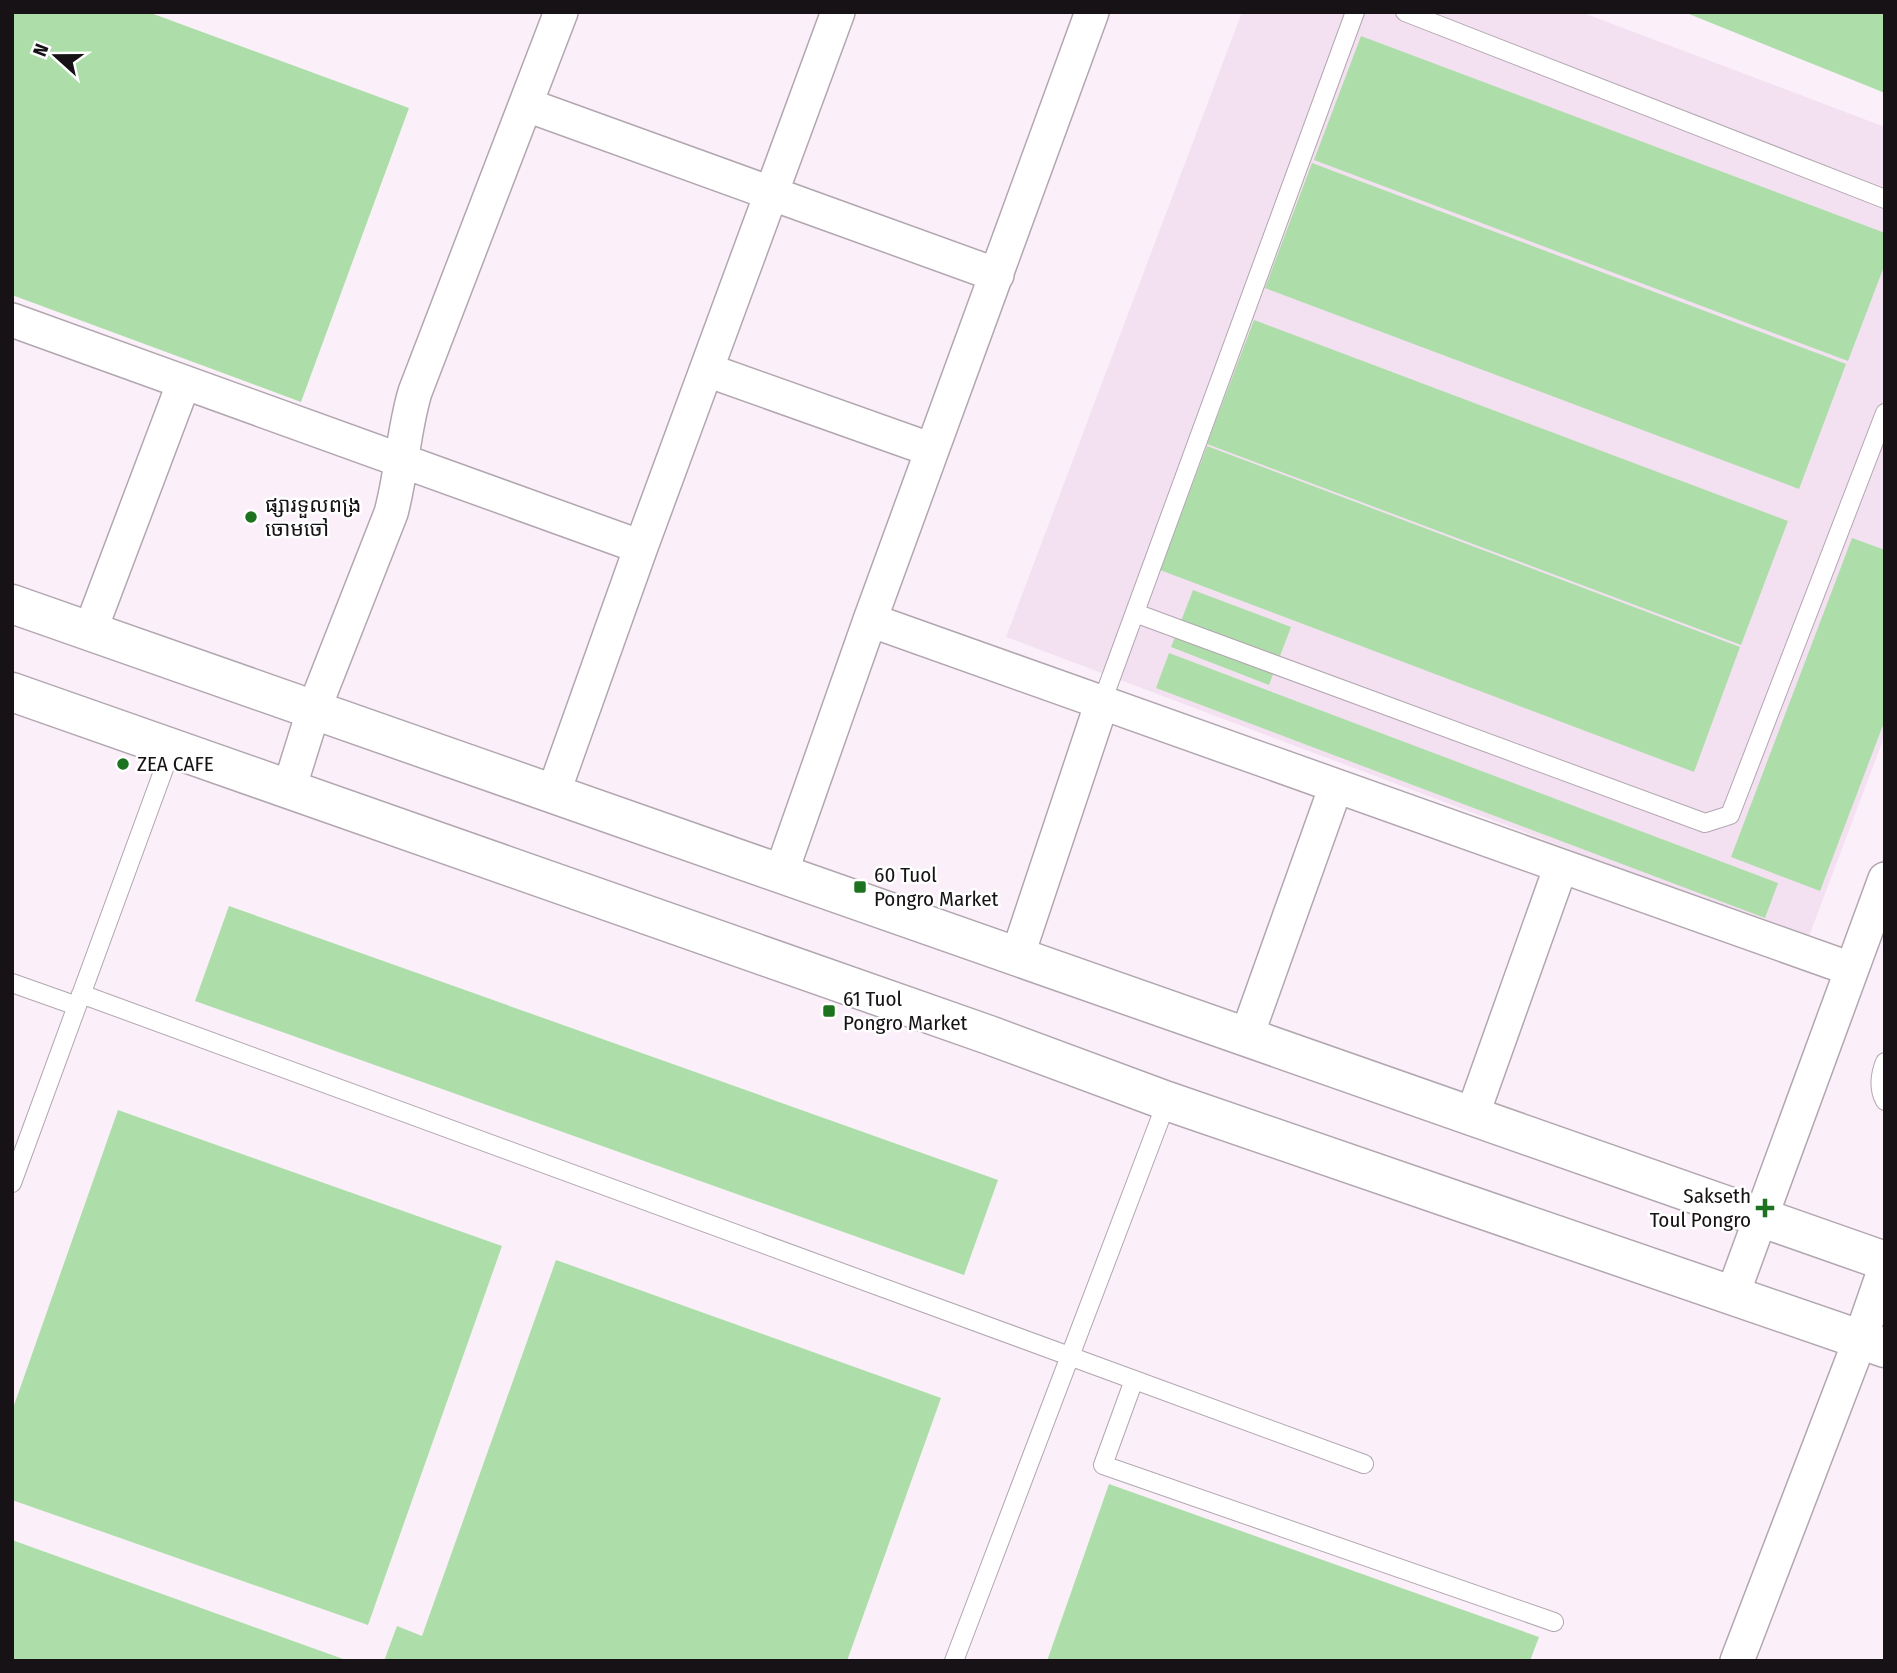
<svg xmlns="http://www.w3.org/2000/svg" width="1897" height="1673" font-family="'Fira Sans Condensed','Noto Sans Khmer',sans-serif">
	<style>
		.built { fill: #f3e1f1 }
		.building { fill: #addea9 }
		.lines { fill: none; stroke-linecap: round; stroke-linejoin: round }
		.lane-casing { stroke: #b2a7b0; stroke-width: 20 }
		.street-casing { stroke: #b2a7b0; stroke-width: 36 }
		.primary-casing { stroke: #b2a7b0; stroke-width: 41 }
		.lane { stroke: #fff; stroke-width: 18 }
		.street { stroke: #fff; stroke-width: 33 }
		.primary { stroke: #fff; stroke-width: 38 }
		.poi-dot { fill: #1c721e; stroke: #fff; stroke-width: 2.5 }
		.labels { text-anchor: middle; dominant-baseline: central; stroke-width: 5; stroke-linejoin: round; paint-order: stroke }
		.poi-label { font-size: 21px; fill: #161215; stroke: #fff; text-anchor: start }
	</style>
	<rect width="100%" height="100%" fill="#fbf0fa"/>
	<path class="built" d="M1242,12H1581L1885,127V735L1808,939L1006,637Z"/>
	<path class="building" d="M12,12H148L409,108L301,402L12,295Z
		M1684,12H1885V93Z
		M1361,36L1885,233V264L1848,361L1314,160Z
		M1312,163L1846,364L1799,489L1265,288Z
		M1254,320L1788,521L1741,645L1207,444Z
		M1207,446L1740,647L1694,772L1160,570Z
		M1852,538L1885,550V720L1820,891L1731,857Z
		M1193,590L1291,627L1269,685L1171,647Z
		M1169,653L1778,883L1765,918L1156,688Z
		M229,906L998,1180L964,1275L195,1001Z
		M118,1110L502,1246L368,1625L12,1500V1411Z
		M556,1260L941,1398L847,1661H384L397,1626L422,1636Z
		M1109,1484L1539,1637L1530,1661H1047Z
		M12,1540L346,1660V1661H12Z"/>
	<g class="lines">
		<defs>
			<path id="lane" d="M1405,12L1885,199
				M1135,613L1705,823L1730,815L1885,413
				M1102,702L1355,12
				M12,983L77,1006
				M81,994L1364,1464
				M1885,1062C1880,1074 1878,1089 1885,1101
				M12,1183L172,747
				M1134,1380L1103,1465L1554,1622
				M954,1661L1167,1101"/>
			<path id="street" d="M527,105L997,275
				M12,320L641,547
				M707,370L932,450
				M870,620L1851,969
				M90,631L184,382
				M289,789L314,709L391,513C402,473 403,432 415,392L561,12
				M553,794L641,547L838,12
				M781,873L870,620L1092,12
				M1017,957L1102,702
				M1246,1038L1336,786
				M1472,1116L1561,866
				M1732,1296L1885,879
				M1737,1661L1860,1340L1885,1268"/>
			<path id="primary" d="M12,604L1885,1261
				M12,692L989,1035L1167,1101L1885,1348"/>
		</defs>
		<use href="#lane" class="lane-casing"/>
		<use href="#street" class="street-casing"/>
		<use href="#primary" class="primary-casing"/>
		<use href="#lane" class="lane"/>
		<use href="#street" class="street"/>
		<use href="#primary" class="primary"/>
	</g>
	<g class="poi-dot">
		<circle cx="251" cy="517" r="7"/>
		<circle cx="123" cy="764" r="7"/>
		<rect x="853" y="880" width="14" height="14" rx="3.5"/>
		<rect x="822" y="1004" width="14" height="14" rx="3.5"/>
		<path d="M1761.5 1197.5h7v7h7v7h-7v7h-7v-7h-7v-7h7z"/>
	</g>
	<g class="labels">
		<g class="poi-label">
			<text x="265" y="505">ផ្សារទួលពង្រ<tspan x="265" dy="24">ចោមចៅ</tspan></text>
			<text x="137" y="764">ZEA CAFE</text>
			<text x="874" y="875">60 Tuol<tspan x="874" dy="24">Pongro Market</tspan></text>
			<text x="843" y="999">61 Tuol<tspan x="843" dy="24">Pongro Market</tspan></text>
			<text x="1751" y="1196" text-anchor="end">Sakseth<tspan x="1751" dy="24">Toul Pongro</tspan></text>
		</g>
	</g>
	<rect width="1897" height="1673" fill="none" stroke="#161215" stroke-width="28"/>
	<g transform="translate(56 56) rotate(291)" stroke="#ffffff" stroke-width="5" paint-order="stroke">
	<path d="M0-5L12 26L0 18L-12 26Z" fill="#161215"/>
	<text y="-10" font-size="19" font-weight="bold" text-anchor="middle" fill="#161215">N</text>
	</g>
</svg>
